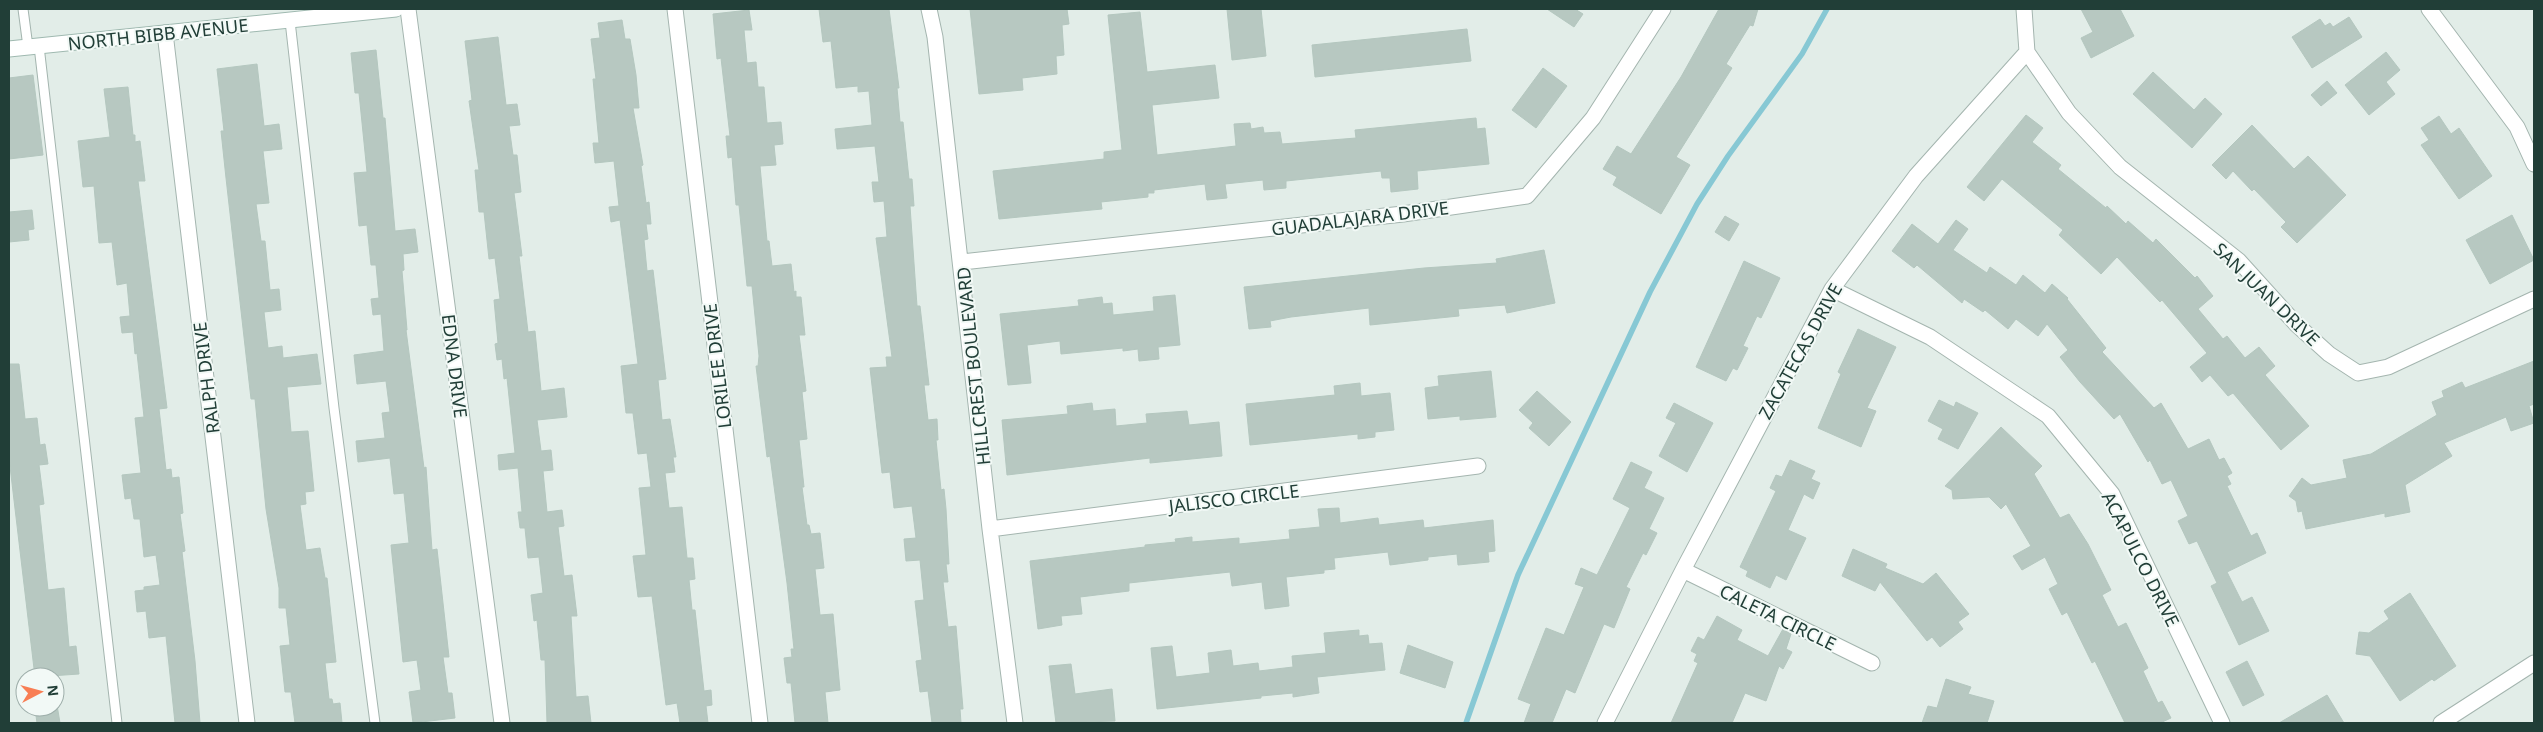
<svg xmlns="http://www.w3.org/2000/svg" width="2543" height="732" font-family="'Noto Sans',sans-serif">
	<style>
		.lines { fill: none; stroke-linecap: round; stroke-linejoin: round }
		.stream { stroke: #87c8d4; stroke-width: 5.5 }
		.building { fill: #b7c8c1; stroke: #b4c7bf }
		.lane-casing { stroke: #a4b5af; stroke-width: 11 }
		.street-casing { stroke: #a4b5af; stroke-width: 17 }
		.secondary-casing { stroke: #9fb9b0; stroke-width: 17 }
		.lane { stroke: #fff; stroke-width: 9 }
		.street { stroke: #fff; stroke-width: 15 }
		.secondary { stroke: #fff; stroke-width: 15 }
		.labels { text-anchor: middle; dominant-baseline: central; stroke-width: 4; stroke-linejoin: round; paint-order: stroke }
		.street-label { font-size: 18px; fill: #213e37; stroke: #f2f9f6 }
	</style>
	<rect width="100%" height="100%" fill="#e2ede8"/>
	<g class="lines">
		<path class="stream" d="M1466,723L1518,575L1650,292L1697,204L1728,156L1802,54L1827,9"/>
	</g>
	<path class="building" d="M819,9H889L899,88H897L900,122H903L909,179H912L914,206H910L917,306H920L929,385H924L928,420L937,419L938,440H936L941,490L944,489L946,509L949,564H946L948,582H943L948,627L956,626L963,709H960L961,723H932L928,691L920,692L916,661L922,660L915,601L924,600L920,560L906,561L904,539L916,538L912,506L894,508L890,472L882,473L870,368L887,367L886,357H892L876,238L887,237L884,201L874,202L872,182H879L875,146L837,149L835,129L872,125L869,91L858,92V86L836,88L831,41L823,42Z
		M970,9H1067L1069,24L1062,25L1064,55L1056,56L1057,74L1022,78L1023,90L979,94Z
		M1227,9H1261L1266,56L1232,60Z
		M1547,9H1575L1583,14L1574,27Z
		M1719,9H1758L1753,26L1750,25L1726,64L1732,68L1676,157L1690,165L1661,214L1613,185L1617,177L1603,169L1617,146L1631,154L1681,77Z
		M2081,9H2120L2134,36L2091,58L2081,38L2093,32Z
		M749,10L752,30H744L747,63L756,62L758,87H764L767,123L781,122L783,144L774,145L776,165L760,166L767,241H769L772,266L791,264L794,292L796,291V297H801L805,335H799L806,391L802,392L807,439L799,440L804,487H802L807,525H809L811,534L820,533L824,568L815,569L820,615L833,614L840,690L825,692L828,723H795L791,683H787L784,658L792,657L791,649H794L787,583L770,456L767,457L756,366H758L759,356L752,286H747L739,205H736L732,157L728,158L726,136H730L721,58L717,59L713,14Z
		M1140,12L1147,72L1215,65L1219,98L1152,105L1157,155L1236,146L1234,124L1250,123L1251,129L1263,127L1264,133L1280,132L1282,144L1356,138L1355,130L1476,118L1477,129L1485,128L1489,164L1417,171L1418,189L1391,192L1390,178H1382L1381,171L1286,181V188L1264,190L1263,180L1225,184L1227,198L1207,200L1205,184L1154,190V193H1148V197L1101,202L1102,209L999,219L993,171L1104,159V152L1122,150L1108,15Z
		M2349,17L2362,37L2312,68L2292,37L2320,19L2325,26L2330,23L2333,27Z
		M622,20L625,39H630L636,75L639,108H633L643,165L641,166L646,203L649,202L651,224H646L648,239L644,240L647,271L653,270L666,379L658,380L662,420L670,419L676,457H673L675,472L665,473L669,508L682,507L687,558H693L695,579L689,580L692,610H695L704,691L711,690L712,705L706,706L708,723H680L677,703L666,705L652,596L638,597L633,556L646,555L639,488L651,487L647,453L638,454L633,413H626L621,366L638,364L620,220L611,222L609,207L619,206L614,161L595,163L593,143H599L593,79H596L591,39L600,38L598,23Z
		M1467,29L1471,61L1315,77L1312,45Z
		M498,37L506,105L517,104L520,125L509,126L513,155H517L521,192L514,193L522,256H519L528,332L535,331L541,391L564,388L567,417L537,420L541,451L551,450L553,470L543,471L547,512L562,510L564,526L558,527L564,576L572,575L577,616H571L576,697L588,696L591,723H547L545,660H541L537,620L534,621L531,595L543,593L539,557L528,558L525,528H520L518,512H522L518,468L499,470L498,455L515,453L507,378L504,379L502,359L497,360L495,344L498,343L494,300L500,299L495,258L489,259L484,212H479L475,170H479L469,101L472,100L465,41Z
		M376,50L383,118H385L395,231L415,229L418,252L403,254L404,270L402,271L407,330H406L424,468L426,467L432,550L437,549L449,657H443L448,693H452L455,718L413,723L409,692L421,690L417,660L403,662L391,545L409,543L404,493L394,494L390,458L358,462L356,441L385,438L382,413L390,412L386,381L357,384L354,355L384,351L381,314L373,315L371,299L379,298L376,265H371L367,225L359,226L354,173L367,172L359,93H355L351,53Z
		M2386,52L2400,70L2386,82L2395,94L2369,115L2345,85Z
		M257,64L264,126L279,124L282,149L263,151L269,203L256,204L261,241H265L270,290L279,289L281,310L264,312L268,348L282,346L283,358L317,354L321,384L287,387L291,432L308,431L314,491L305,492L306,504L300,505L306,550L320,548L325,578H327L336,662L325,663L329,699H332L333,704L340,703L342,723H295L291,692H285L280,646L290,645L286,608H279V588L266,509L255,399H251L226,178L221,131H224L217,69Z
		M1543,68L1567,86L1536,128L1512,110Z
		M2153,72L2194,110L2205,98L2222,114L2192,148L2133,94Z
		M33,75L43,155L9,159V78Z
		M2327,81L2337,93L2321,106L2311,95Z
		M128,87L133,135H135V142L140,141L145,181H138L167,408L159,409L166,470L171,469L172,478L179,477L183,513L180,514L185,551L182,552L195,661L200,723H175L166,636L149,638L146,611L137,612L135,591L144,590V587L160,585L156,555L144,557L140,519H134L131,498L125,499L122,475L141,473L135,418L144,417L137,353L135,354L133,332L122,333L120,317L130,316L127,283L117,285L112,242L99,243L94,186L83,187L78,141L110,137L104,89Z
		M2026,115L2043,128L2032,142L2061,165L2058,169L2106,208L2107,206L2126,224L2128,221L2153,243L2156,239L2195,278L2197,276L2213,296L2198,309L2223,339L2227,336L2245,358L2259,347L2275,366L2265,375L2309,426L2281,450L2233,393L2228,396L2210,375L2202,382L2190,367L2207,353L2162,300L2160,302L2117,257L2101,274L2059,235L2063,230L2002,179L1984,201L1967,187Z
		M2439,116L2451,134L2459,128L2492,176L2459,199L2421,145L2429,140L2421,128Z
		M2252,125L2294,169L2308,156L2346,195L2297,243L2281,227L2286,222L2254,189L2252,191L2233,171L2226,179L2212,165Z
		M32,210L34,229L28,230L29,240L9,242V212Z
		M2512,215L2534,260L2490,284L2466,240Z
		M1725,216L1739,224L1729,241L1715,232Z
		M1956,220L1968,229L1953,250L1987,273L1990,267L2016,285L2023,275L2045,293L2052,284L2068,298L2067,299L2106,348L2102,352L2154,408L2161,403L2188,449L2209,439L2219,460L2224,458L2232,473L2227,476L2231,484L2227,486L2251,536L2257,533L2266,553L2227,572L2242,602L2252,597L2269,631L2239,645L2211,586L2217,583L2197,541L2189,544L2178,521L2188,516L2171,480L2162,484L2150,460L2148,462L2120,414L2114,419L2080,382L2060,357L2068,350L2047,324L2038,336L2016,319L2008,329L1985,310L1983,312L1964,299L1962,303L1917,265L1914,268L1892,251L1912,224L1938,244Z
		M1544,250L1555,303L1507,313L1505,305L1458,309L1459,316L1370,325L1369,308L1291,317L1270,321L1271,327L1249,329L1244,287L1424,268L1497,263L1496,259Z
		M1744,261L1780,278L1761,318L1757,316L1743,346L1748,348L1737,370L1733,368L1726,381L1696,367Z
		M1175,295L1180,345L1158,347L1159,359L1139,361L1138,349L1123,351V348L1061,354L1060,341L1027,345L1031,383L1008,385L1000,314L1079,306L1078,300L1102,297L1103,304L1112,303L1113,315L1154,311L1153,297Z
		M1858,329L1896,347L1867,408L1876,411L1861,447L1818,428L1841,374L1838,372Z
		M2534,361V404L2529,406L2534,423L2511,431L2506,417L2444,443L2452,456L2405,485L2410,512L2385,517V513L2306,529L2302,511L2298,512L2296,501L2289,496L2302,478L2311,485L2347,478L2343,460L2371,454L2437,415L2432,402L2444,397L2442,391L2462,382L2465,388Z
		M9,364H19L25,419L37,418L40,445L45,444L48,464L39,465L44,504L39,505L48,590L64,588L69,647L76,646L79,674L35,677L9,458Z
		M1491,371L1496,417L1460,420V416L1428,419L1425,388L1439,386L1438,376Z
		M1360,383L1361,396L1390,393L1394,430L1375,432V437L1358,439V434L1250,445L1246,404L1335,395L1334,386Z
		M1537,391L1571,422L1549,446L1529,428L1533,423L1519,410Z
		M1939,400L1954,407L1956,402L1978,413L1958,449L1938,439L1943,429L1928,421Z
		M1092,403L1093,411L1115,409L1116,426L1147,423L1146,414L1187,411L1189,425L1219,422L1222,456L1150,463V458L1007,475L1002,420L1068,414L1067,406Z
		M1674,403L1713,423L1687,472L1659,456L1676,423L1666,418Z
		M2001,427L2042,466L2034,474L2060,518L2069,514L2088,544L2111,590L2102,595L2118,627L2126,623L2148,668L2143,671L2158,703L2162,701L2171,718L2160,723H2125L2095,661L2092,663L2067,612L2062,615L2049,589L2058,584L2045,557L2022,570L2013,556L2031,546L2006,504L2001,509L1989,497L1953,499L1952,490L1945,486Z
		M1790,460L1815,471L1811,479L1820,483L1813,499L1804,494L1788,530L1806,538L1786,580L1776,575L1770,588L1746,576L1748,571L1740,567L1776,491L1770,488L1776,475L1782,477Z
		M1631,462L1652,472L1644,488L1664,498L1649,529L1657,533L1646,555L1643,553L1626,587L1630,589L1614,628L1604,624L1575,693L1566,689L1552,723H1524L1531,704L1518,699L1546,628L1564,635L1584,587L1575,584L1581,568L1597,575L1630,508L1613,499Z
		M1339,508L1340,523L1378,518L1379,525L1423,520L1424,528L1493,520L1495,551L1488,552L1489,562L1458,565L1457,554L1428,557V560L1390,565L1388,552L1334,558L1335,569L1324,570V573L1286,577L1289,606L1265,609L1262,582L1232,586L1230,572L1129,583V591L1080,597L1082,614L1061,616L1062,625L1038,629L1030,561L1145,547V545L1176,542L1175,539L1192,537V542L1239,538V544L1290,539L1289,530L1320,527L1318,509Z
		M1853,549L1887,564L1885,568L1923,584L1936,573L1969,614L1958,622L1963,629L1940,647L1932,637L1927,641L1880,582L1875,591L1842,576Z
		M2410,593L2456,666L2434,681L2432,679L2400,701L2370,656L2356,654L2359,632L2369,633L2389,619L2384,611Z
		M1717,616L1742,630L1737,640L1768,656L1783,629L1791,634L1786,649L1792,652L1783,669L1779,666L1766,701L1745,693L1732,723H1671L1698,663L1694,661L1697,654L1691,651L1698,637L1704,640Z
		M1359,630V636L1368,635L1369,644L1382,643L1385,670L1317,677L1319,693L1293,697V693L1261,696V698L1157,709L1151,648L1172,646L1176,677L1210,673L1208,653L1231,650L1233,666L1258,663L1259,671L1293,667L1292,656L1326,653L1324,633Z
		M1408,645L1453,662L1445,688L1400,673Z
		M2247,661L2264,695L2243,706L2226,672Z
		M1071,664L1075,694L1112,689L1115,721L1056,723L1049,666Z
		M1946,679L1971,687L1968,694L1994,701L1987,723H1922L1928,706L1937,708Z
		M2327,695L2344,723H2279Z
		M55,705H57L60,723H37L35,708Z"/>
	<g class="lines">
		<defs>
			<path id="lane" d="M23,9L28,47
				M290,21L334,408L375,723
				M39,46L117,723"/>
			<path id="street" d="M408,9L502,723
				M675,9L760,723
				M929,9L935,37L990,529L1015,723
				M2429,9L2517,127L2534,164
				M165,33L247,723
				M2027,52L2069,113L2120,167L2239,261L2297,325L2329,354L2358,373L2388,367L2534,299
				M962,262L1403,214L1527,196L1593,118L1663,9
				M1832,289L1930,337L2048,416L2112,494L2222,723
				M990,529L1478,466
				M1683,570L1872,663
				M1605,723L1683,570L1832,289L1916,176L2027,52L2024,9
				M2441,723L2534,663"/>
			<path id="secondary" d="M9,49L396,9"/>
		</defs>
		<use href="#lane" class="lane-casing"/>
		<use href="#street" class="street-casing"/>
		<use href="#secondary" class="secondary-casing"/>
		<use href="#lane" class="lane"/>
		<use href="#street" class="street"/>
		<use href="#secondary" class="secondary"/>
	</g>
	<g class="labels">
		<g class="street-label">
			<text transform="translate(158 34) rotate(-6)">NORTH BIBB AVENUE</text>
			<text transform="translate(1360 218) rotate(-7)">GUADALAJARA DRIVE</text>
			<text transform="translate(2267 294) rotate(44)">SAN JUAN DRIVE</text>
			<text transform="translate(1800 351) rotate(-61)">ZACATECAS DRIVE</text>
			<text transform="translate(455 366) rotate(83)">EDNA DRIVE</text>
			<text transform="translate(717 366) rotate(-97)">LORILEE DRIVE</text>
			<text transform="translate(973 366) rotate(-96)">HILLCREST BOULEVARD</text>
			<text transform="translate(206 378) rotate(-97)">RALPH DRIVE</text>
			<text transform="translate(1234 498) rotate(-7)">JALISCO CIRCLE</text>
			<text transform="translate(2141 559) rotate(63)">ACAPULCO DRIVE</text>
			<text transform="translate(1778 617) rotate(26)">CALETA CIRCLE</text>
		</g>
	</g>
	<rect width="2543" height="732" fill="none" stroke="#213e37" stroke-width="20"/>
	<g transform="translate(40 692) rotate(84)"><circle r="24" fill="#f2f9f6" stroke="#9eaeaa"/>
	<path d="M0-4L9 19L0 12L-9 19Z" fill="#f87e54"/>
	<text y="-8" font-size="14" font-weight="bold" text-anchor="middle" fill="#213e37">N</text>
	</g>
</svg>
